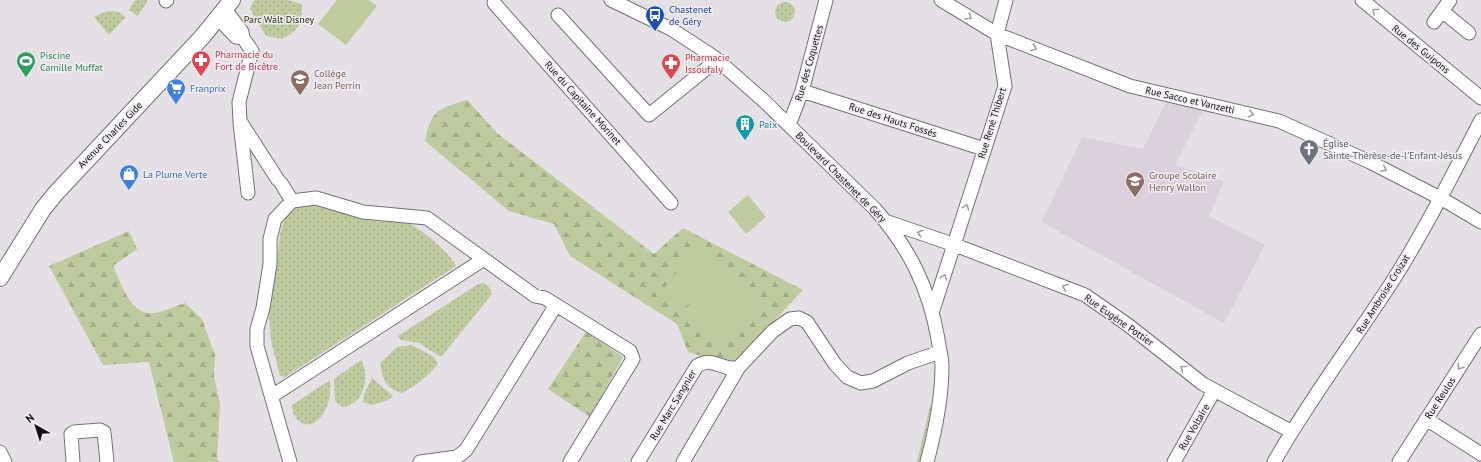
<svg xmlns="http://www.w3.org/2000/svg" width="1481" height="462" font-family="'PT Sans',sans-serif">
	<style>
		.built { fill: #dad1dc }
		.grass { fill: url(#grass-dots) }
		.forest { fill: url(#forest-firs) }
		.garden { fill: #bfcb9e }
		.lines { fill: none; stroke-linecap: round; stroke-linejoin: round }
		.minor-casing { stroke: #757176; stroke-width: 15 }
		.major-casing { stroke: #757176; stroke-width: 18 }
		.minor { stroke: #fff; stroke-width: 13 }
		.major { stroke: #fff; stroke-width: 16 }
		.oneway { stroke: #a1a0a1 }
		.labels { text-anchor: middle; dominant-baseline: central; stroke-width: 3; stroke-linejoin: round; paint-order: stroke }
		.transit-label { font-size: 10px; fill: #164399; stroke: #f1edf3; text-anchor: start }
		.park-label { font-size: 10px; fill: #293103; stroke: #f1edf3 }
		.street-label { font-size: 10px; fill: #131113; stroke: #f1edf3 }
		.health-label { font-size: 10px; fill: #be3a42; stroke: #f1edf3; text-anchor: start }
		.leisure-label { font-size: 10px; fill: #27864d; stroke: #f1edf3; text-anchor: start }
		.education-label { font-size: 10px; fill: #785e54; stroke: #f1edf3; text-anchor: start }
		.shop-label { font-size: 10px; fill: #366cbe; stroke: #f1edf3; text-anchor: start }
		.culture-label { font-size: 10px; fill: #0d838f; stroke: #f1edf3; text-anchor: start }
		.worship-label { font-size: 10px; fill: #5b616d; stroke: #f1edf3; text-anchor: start }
	</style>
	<defs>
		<pattern id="grass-dots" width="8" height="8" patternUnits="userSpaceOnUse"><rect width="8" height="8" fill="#bfcb9e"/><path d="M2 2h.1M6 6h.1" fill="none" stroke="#a3ad87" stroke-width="1.8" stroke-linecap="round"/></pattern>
		<pattern id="forest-firs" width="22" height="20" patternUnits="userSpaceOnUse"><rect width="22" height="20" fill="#bfcb9e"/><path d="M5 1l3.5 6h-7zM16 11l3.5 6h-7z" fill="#a3ad87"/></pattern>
	</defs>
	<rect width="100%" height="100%" fill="#e4e0e5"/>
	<path class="built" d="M1168,98L1204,108L1175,165L1224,181L1209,216L1265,245L1224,323L1042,222L1082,137L1143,149Z"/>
	<path class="grass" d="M135,0H148L138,16L129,10Z
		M254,0H288L302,4C302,24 299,30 282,39L266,36L250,9Z
		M775 12a10 10 0 1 1 20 0a10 10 0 1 1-20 0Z
		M107,11L119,12L126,17L109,35L94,17Z
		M296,204C321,203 348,217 374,221C384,223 398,219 408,223C419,227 452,255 456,266L285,377L280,376L271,341L267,289L276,273L280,234L286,215Z
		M484,283L489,287L492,294L441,357L419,343L401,340L398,336L478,284Z
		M412,345L434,357L438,364C427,377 417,385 402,393C385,388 383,380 380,363L397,347Z
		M361,360C368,370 366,390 358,399C356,402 350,404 347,407L340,406L335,400L334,379Z
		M372,378L393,396L388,400L372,405L363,402L364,394Z
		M330,380C332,393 328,415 314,423C302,429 291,415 292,405Z
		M930,406H932L920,462H917Z"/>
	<path class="forest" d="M467,100L497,133L654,254L683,228L803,290L733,365L688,352L677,324L570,256L554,224L509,211L425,141C431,110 438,109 467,100Z
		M129,231L137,249L113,266C122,284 130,317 155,313C165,311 175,306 185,303L202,319L215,355L214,376L220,404L217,459L220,462H174L149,362L103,365L49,266Z
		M586,332L623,357L590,417L548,389Z"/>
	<path class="garden" d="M337,0H369L377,6L346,45L318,24Z
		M748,195L766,217L746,234L728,212Z
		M695,248L762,298L727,344L684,312L696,294L685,308L662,291Z"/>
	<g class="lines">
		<defs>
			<path id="minor" d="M611,0L671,29L714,57L763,100L875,209C910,249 929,288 938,339C939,348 942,357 942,366C942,397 935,432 927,462
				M941,0L997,34L1130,86L1279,121L1370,162L1440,198
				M1362,0L1481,98
				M166,1L167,0
				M494,3L671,203
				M225,9L242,32L243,38
				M1442,11L1469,33
				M558,15L649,115L717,60
				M218,18L236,37L243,38
				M1434,22L1450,0
				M243,38L252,51L239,102L240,121L278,180
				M802,91L984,149
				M240,123L248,193
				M789,125L802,91L826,0
				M281,183L292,201
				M1444,200L1481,222
				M885,221L955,245L1085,295L1128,325L1203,384L1292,432
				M933,310L1005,86L997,34L1006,0
				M272,396L484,259
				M1426,419L1481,454
				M0,452L5,462
				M73,462L71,434L74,432L100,430L104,432L107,462
				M290,462L257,346V329L263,308L270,264V239L275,219L292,201L316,198L363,212L427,218L535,296L545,298L630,351L633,359L570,462
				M420,462L457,457L466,450L556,305
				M638,462L697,366C714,355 724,373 739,367
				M683,462L739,367L773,331L790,319L799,318L807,322L835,364L847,377L861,383L873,381L908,363L940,352
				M1174,462L1214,391
				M1274,462C1309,400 1353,342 1392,282C1425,230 1453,174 1481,120
				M1399,462L1481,334"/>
			<path id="major" d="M0,278L43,209L56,193L203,36L232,0"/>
		</defs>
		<use href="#minor" class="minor-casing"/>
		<use href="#major" class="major-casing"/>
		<use href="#minor" class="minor"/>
		<use href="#major" class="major"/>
	</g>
	<defs><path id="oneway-chevron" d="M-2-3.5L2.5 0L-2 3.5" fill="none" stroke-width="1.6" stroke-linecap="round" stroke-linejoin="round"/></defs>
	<g class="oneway">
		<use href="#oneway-chevron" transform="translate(1375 11) rotate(-141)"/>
		<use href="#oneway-chevron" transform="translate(969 17) rotate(32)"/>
		<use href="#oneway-chevron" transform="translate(1034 48) rotate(22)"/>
		<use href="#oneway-chevron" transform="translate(1251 114) rotate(12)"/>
		<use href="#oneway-chevron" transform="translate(1384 169) rotate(26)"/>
		<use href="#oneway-chevron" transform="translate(966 207) rotate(-73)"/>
		<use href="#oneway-chevron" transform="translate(920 233) rotate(-162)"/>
		<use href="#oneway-chevron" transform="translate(944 277) rotate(-71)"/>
		<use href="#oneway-chevron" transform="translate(1065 287) rotate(-159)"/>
		<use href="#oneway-chevron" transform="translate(1460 367) rotate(123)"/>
		<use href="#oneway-chevron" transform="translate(1183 368) rotate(-142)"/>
	</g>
	<defs>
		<symbol id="bus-pin" viewBox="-11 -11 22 30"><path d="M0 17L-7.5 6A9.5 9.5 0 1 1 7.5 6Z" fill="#1a4fb4" stroke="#f1edf3"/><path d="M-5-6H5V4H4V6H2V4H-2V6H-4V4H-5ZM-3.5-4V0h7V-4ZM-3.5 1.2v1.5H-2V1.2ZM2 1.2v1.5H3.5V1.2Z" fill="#fff"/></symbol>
		<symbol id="pharmacy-pin" viewBox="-11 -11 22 30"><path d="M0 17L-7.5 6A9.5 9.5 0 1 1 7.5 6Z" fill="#e0444e" stroke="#f1edf3"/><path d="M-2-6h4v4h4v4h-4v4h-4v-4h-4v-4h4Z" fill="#fff"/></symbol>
		<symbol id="stadium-pin" viewBox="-11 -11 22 30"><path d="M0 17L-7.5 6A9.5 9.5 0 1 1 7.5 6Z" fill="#2e9e5b" stroke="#f1edf3"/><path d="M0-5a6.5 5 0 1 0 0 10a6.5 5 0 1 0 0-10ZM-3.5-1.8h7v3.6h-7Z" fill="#fff"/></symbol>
		<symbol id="school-pin" viewBox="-11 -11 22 30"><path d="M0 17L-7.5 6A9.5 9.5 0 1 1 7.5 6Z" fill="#8d6e63" stroke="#f1edf3"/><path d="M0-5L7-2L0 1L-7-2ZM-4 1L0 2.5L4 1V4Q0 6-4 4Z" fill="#fff"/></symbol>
		<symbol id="supermarket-pin" viewBox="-11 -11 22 30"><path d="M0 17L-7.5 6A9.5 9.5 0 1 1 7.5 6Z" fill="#3f7fe0" stroke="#f1edf3"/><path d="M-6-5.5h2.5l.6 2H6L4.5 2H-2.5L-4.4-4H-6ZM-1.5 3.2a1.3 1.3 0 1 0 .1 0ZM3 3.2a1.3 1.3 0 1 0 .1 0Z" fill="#fff"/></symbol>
		<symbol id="building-pin" viewBox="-11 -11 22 30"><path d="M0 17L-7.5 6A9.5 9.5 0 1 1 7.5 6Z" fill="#0f9aa8" stroke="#f1edf3"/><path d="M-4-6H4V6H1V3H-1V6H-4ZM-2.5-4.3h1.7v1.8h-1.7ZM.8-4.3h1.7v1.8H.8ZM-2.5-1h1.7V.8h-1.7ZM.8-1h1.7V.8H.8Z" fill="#fff"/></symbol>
		<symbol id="church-pin" viewBox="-11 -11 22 30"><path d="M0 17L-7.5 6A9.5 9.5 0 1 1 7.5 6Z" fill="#6b7280" stroke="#f1edf3"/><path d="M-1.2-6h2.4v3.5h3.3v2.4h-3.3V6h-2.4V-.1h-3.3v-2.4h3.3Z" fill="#fff"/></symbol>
		<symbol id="shop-pin" viewBox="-11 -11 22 30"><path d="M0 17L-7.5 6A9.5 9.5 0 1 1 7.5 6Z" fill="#3f7fe0" stroke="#f1edf3"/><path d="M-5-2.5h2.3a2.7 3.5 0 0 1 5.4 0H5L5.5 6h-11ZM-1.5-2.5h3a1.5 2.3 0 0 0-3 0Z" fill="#fff"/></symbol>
	</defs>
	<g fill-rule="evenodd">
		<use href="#bus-pin" x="644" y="4" width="22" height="30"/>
		<use href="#pharmacy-pin" x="190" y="49" width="22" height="30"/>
		<use href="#stadium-pin" x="15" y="50" width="22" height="30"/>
		<use href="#pharmacy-pin" x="660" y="52" width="22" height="30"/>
		<use href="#school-pin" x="289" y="68" width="22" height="30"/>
		<use href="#supermarket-pin" x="165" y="77" width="22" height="30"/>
		<use href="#building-pin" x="734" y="113" width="22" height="30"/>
		<use href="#church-pin" x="1298" y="138" width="22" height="30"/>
		<use href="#shop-pin" x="118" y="163" width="22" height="30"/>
		<use href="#school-pin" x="1124" y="170" width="22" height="30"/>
	</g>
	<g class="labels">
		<g class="transit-label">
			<text x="669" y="9">Chastenet<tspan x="669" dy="12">de Géry</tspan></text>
		</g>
		<g class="park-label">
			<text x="279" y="19">Parc Walt Disney</text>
		</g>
		<g class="street-label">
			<text transform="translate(1421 49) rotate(39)">Rue des Guipons</text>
			<text transform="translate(809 63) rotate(-74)">Rue des Coquettes</text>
			<text transform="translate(1190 100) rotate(13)">Rue Sacco et Vanzetti</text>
			<text transform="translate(583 103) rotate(48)">Rue du Capitaine Morinet</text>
			<text transform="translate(893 120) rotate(18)">Rue des Hauts Fossés</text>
			<text transform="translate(992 123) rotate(-73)">Rue René Thibert</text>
			<text transform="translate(110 135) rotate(-46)">Avenue Charles Gide</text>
			<text transform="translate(841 177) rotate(45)">Boulevard Chastenet de Géry</text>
			<text transform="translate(1383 294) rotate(-58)">Rue Ambroise Croizat</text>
			<text transform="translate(1119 320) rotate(35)">Rue Eugène Pottier</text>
			<text transform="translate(1440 398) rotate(-57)">Rue Reulos</text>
			<text transform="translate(673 405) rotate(-59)">Rue Marc Sangnier</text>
			<text transform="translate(1194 427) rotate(-60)">Rue Voltaire</text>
		</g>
		<g class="health-label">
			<text x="215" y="54">Pharmacie du<tspan x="215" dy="12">Fort de Bicêtre</tspan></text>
			<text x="685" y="57">Pharmacie<tspan x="685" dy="12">Issoufaly</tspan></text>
		</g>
		<g class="leisure-label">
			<text x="40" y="55">Piscine<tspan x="40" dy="12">Camille Muffat</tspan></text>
		</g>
		<g class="education-label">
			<text x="314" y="73">Collège<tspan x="314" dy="12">Jean Perrin</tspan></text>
			<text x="1149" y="175">Groupe Scolaire<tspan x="1149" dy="12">Henry Wallon</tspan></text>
		</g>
		<g class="shop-label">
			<text x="190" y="88">Franprix</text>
			<text x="143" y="174">La Plume Verte</text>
		</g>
		<g class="culture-label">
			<text x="759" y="124">Paix</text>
		</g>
		<g class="worship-label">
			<text x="1323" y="143">Église<tspan x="1323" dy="12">Sainte-Thérèse-de-l'Enfant-Jésus</tspan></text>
		</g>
	</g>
	<g transform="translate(36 426) rotate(321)" stroke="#f1edf3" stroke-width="3" paint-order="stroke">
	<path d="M0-3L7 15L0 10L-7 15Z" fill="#131113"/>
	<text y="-6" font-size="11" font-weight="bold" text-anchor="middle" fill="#131113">N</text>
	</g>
</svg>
